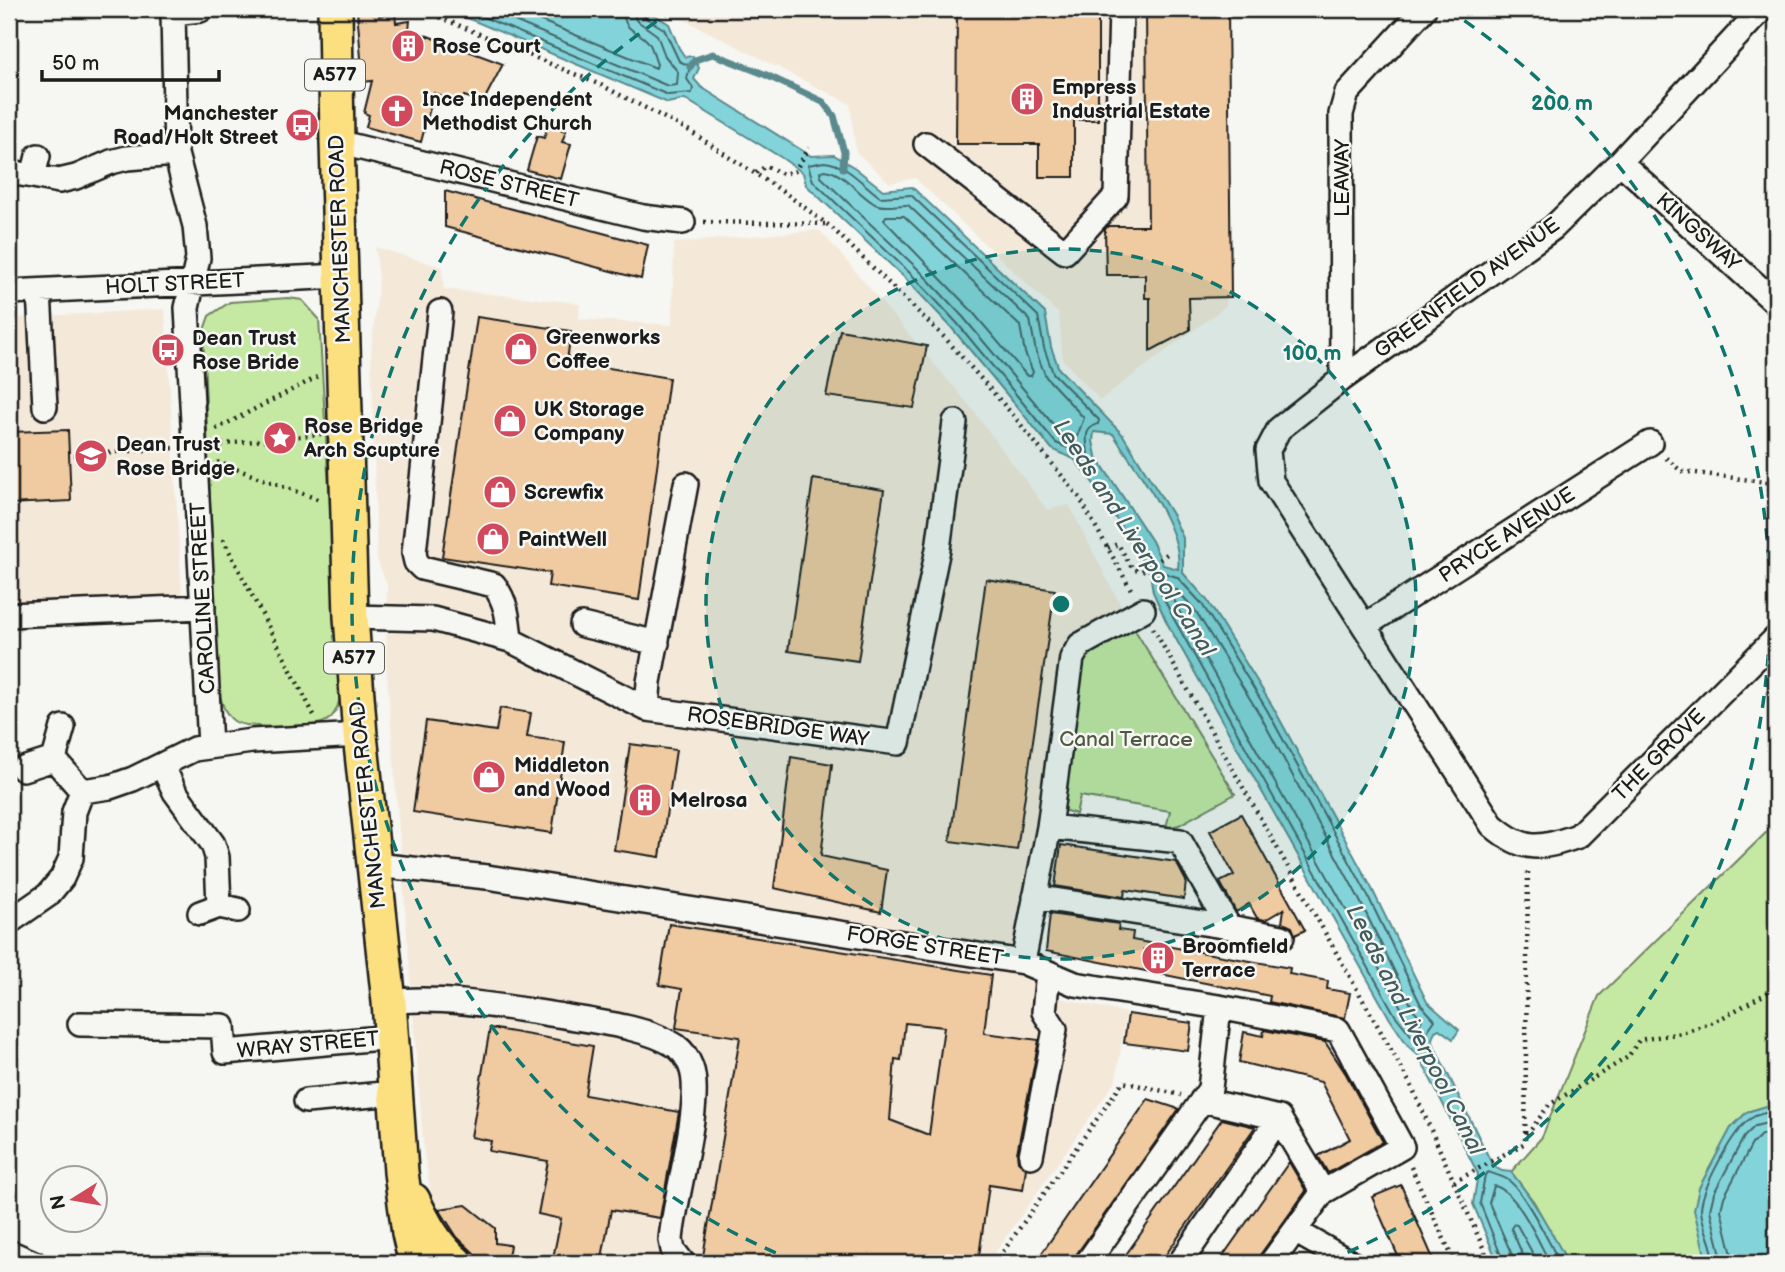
<svg xmlns="http://www.w3.org/2000/svg" width="1785" height="1272" font-family="'Balsamiq Sans',sans-serif">
	<style>
		.built { fill: #f4e9d9 }
		.green { fill: #c5e9a3; stroke: #708260; stroke-width: 2 }
		.water { fill: #83d4da; stroke: #5a8a8e; stroke-width: 2; fill-rule: evenodd }
		.lines { fill: none; stroke-linecap: round; stroke-linejoin: round }
		.shore { stroke: #456668; stroke-width: 2 }
		.stream { stroke: #5a8a8e; stroke-width: 7 }
		.building { fill: #f0caa0; stroke: #1c1c1c; stroke-width: 2; fill-rule: evenodd }
		.minor-casing { stroke: #1c1c1c; stroke-width: 28 }
		.highway-casing { stroke: #1c1c1c; stroke-width: 38 }
		.path { stroke: #1c1c1c; stroke-width: 4.5; stroke-dasharray: 2 5; stroke-linecap: butt }
		.minor { stroke: #f6f6f2; stroke-width: 23 }
		.highway { stroke: #fce080; stroke-width: 33 }
		.ring { fill: none; stroke: #0f766e; stroke-width: 3.5; stroke-dasharray: 12 9 }
		.labels { text-anchor: middle; dominant-baseline: central; stroke-width: 5; stroke-linejoin: round; paint-order: stroke }
		.shield { fill: #f6f6f2; stroke: #5d5d5c; stroke-width: 2 }
		.shield-label { font-size: 19px; font-weight: bold; fill: #1c1c1c }
		.poi-label { font-size: 21px; font-weight: bold; fill: #1c1c1c; stroke: #f6f6f2; text-anchor: start }
		.street-label { font-size: 21px; fill: #1c1c1c; stroke: #f6f6f2 }
		.park-label { font-size: 21px; fill: #4f5a44; stroke: #f6f6f2 }
		.water-label { font-size: 23px; font-style: italic; fill: #405c5e; stroke: #f6f6f2 }
		.centre { fill: #0f766e; stroke: #f6f6f2; stroke-width: 3.5 }
		.ring-label { font-size: 21px; text-anchor: middle; font-weight: bold; fill: #0f766e; stroke: #f6f6f2; stroke-width: 5; stroke-linejoin: round; paint-order: stroke }
	</style>
	<rect width="100%" height="100%" fill="#f6f6f2"/>
	<filter id="ink" filterUnits="userSpaceOnUse"><feTurbulence type="fractalNoise" baseFrequency=".0143" numOctaves="2"/><feDisplacementMap in="SourceGraphic" scale="14" xChannelSelector="R" yChannelSelector="G"/><feConvolveMatrix kernelMatrix="1 2 1 2 8 2 1 2 1" color-interpolation-filters="sRGB"/></filter>
	<g filter="url(#ink)">
		<path class="built" d="M663,9H1228L1226,306L1100,400L1063,360L1059,314L915,178L890,183L856,152L850,104Z
			M820,230L970,406L1047,510L1069,505L1124,612L1072,641L1034,992L1126,1013L1116,1080L988,1263H471L437,1227L424,1155L386,662L387,585L377,559L371,351L379,279L375,247L442,267L444,289L569,302L580,305L579,319L672,325L674,243Z
			M165,309L182,594L9,606V318Z"/>
		<path class="green" d="M288,298L302,300L319,319L341,693C339,703 336,716 326,721C314,728 245,729 234,721C223,713 221,699 218,687L203,333L209,316L230,302Z
			M1124,612L1235,794L1179,825L1166,828L1170,811L1080,796L1076,814L1063,810L1055,802L1072,641Z
			M1776,823V1106L1770,1105L1747,1112L1731,1128L1699,1188L1707,1263H1568L1534,1202L1511,1172L1542,1137L1599,996Z"/>
		<path class="water" d="M446,9H645L669,24L679,48L685,57L693,56L699,68L694,79L701,87L811,156L834,155L855,168L883,190L912,187L1045,313L1051,347L1059,369L1123,435L1173,516L1183,538V573L1207,600L1273,707L1371,887L1427,1002L1459,1030L1453,1039L1439,1029L1435,1031L1432,1039L1435,1048L1493,1166L1502,1171L1511,1172C1534,1200 1551,1231 1568,1263H1498L1473,1204L1478,1174L1419,1056L1409,1047L1390,1019L1167,623L1153,592L1150,573L1097,488L1074,459L1052,449L951,327L907,280L806,185L803,173L782,158L685,99L668,103ZM1094,432L1113,434C1135,468 1184,529 1178,569L1163,565L1152,541L1096,456L1093,441Z
			M1770,1105L1776,1106V1263H1707L1694,1210L1699,1188L1731,1128L1747,1112Z"/>
		<g class="lines">
			<path class="shore" d="M464,9L668,95L692,93L693,88L687,79L690,66L679,61L664,29L644,17L642,9
				M486,9L668,86L677,85L678,72L665,56L657,35L636,20L633,9
				M512,9L656,68L657,64C654,58 653,49 649,43C638,28 624,35 623,9
				M824,162C846,163 863,185 880,197L911,195L1038,316L1044,348L1053,373L1099,420L1098,424C1080,429 1089,445 1088,459H1084L1078,452L1056,443L957,323L913,276L813,181L808,165Z
				M824,170C845,172 857,194 875,204C885,209 898,204 908,205L1030,320L1036,352L1046,377L1084,418L1076,439L1062,435L963,317L919,270L821,177L820,172Z
				M904,216L1020,326L1025,353L1033,372L1031,376H1027L970,309L884,220L886,216Z
				M1161,572L1177,577L1202,604L1267,710L1365,890L1421,1005L1435,1020L1428,1030L1425,1049H1422L1395,1015L1174,619L1160,591L1158,576Z
				M1173,589L1177,590L1195,610L1260,715L1357,895L1413,1009L1422,1019L1418,1027H1414L1403,1011L1181,615L1171,593Z
				M1504,1263L1480,1203L1485,1175L1488,1172C1494,1174 1504,1177 1508,1180C1523,1189 1551,1246 1560,1263
				M1513,1263L1512,1255L1489,1203L1494,1186C1517,1190 1539,1243 1550,1263
				M1523,1263L1521,1251L1511,1228L1514,1224L1517,1225L1538,1263
				M1714,1263C1714,1245 1702,1228 1701,1210C1701,1190 1733,1130 1750,1119C1757,1114 1768,1112 1776,1112
				M1723,1263L1710,1210L1714,1193L1744,1137L1755,1126L1776,1121
				M1734,1263L1721,1210L1724,1197L1752,1144L1761,1135L1776,1132"/>
			<path class="stream" d="M690,67L695,60L713,54L764,74L823,102L834,116L844,152L843,168"/>
		</g>
		<path class="building" d="M379,9V16L395,13L396,23L410,21L409,29L503,64L483,102L464,96L461,103L434,93L421,142L366,127L369,115L364,113L372,81L363,82L357,10Z
			M957,9H1098V120H1074V177H1039V144H956Z
			M1146,9H1228L1231,297L1189,298L1190,330L1150,351V298H1145V275H1106L1105,229L1108,226H1148Z
			M548,126L566,131L562,142L571,144L561,179L527,170L537,136L544,138Z
			M445,191L648,245L641,279L445,227Z
			M477,317L571,331L567,361L669,378L639,600L548,586L550,573L442,557Z
			M840,330L927,346L914,408L826,396Z
			M68,430L71,501L9,504V432Z
			M813,479L884,490L858,661L788,651Z
			M986,579L1055,590L1017,850L950,841Z
			M500,708L531,713L527,737L565,742L552,833L413,812L426,721L496,731Z
			M630,744L676,750L660,857L614,850Z
			M791,757L832,764L821,856L887,870L881,912L774,888Z
			M1241,814L1305,930L1295,935L1292,927L1282,923L1284,909L1265,920L1257,918L1249,904L1236,912L1220,882L1234,875L1210,831Z
			M1061,845L1176,862L1186,881L1184,899L1125,890L1124,897L1055,886Z
			M1050,914L1119,924L1118,930L1133,932L1132,940L1290,968L1289,974L1328,981L1327,989L1350,993L1345,1018L1269,1002L1270,996L1046,951Z
			M669,924L991,975L984,1033L1039,1040L1017,1153L1018,1161L1026,1168L1023,1190L989,1185L978,1263L702,1262L740,1037L676,1028L682,989L659,985ZM905,1023L944,1027L929,1135L890,1120L895,1059L901,1060Z
			M1128,1014L1192,1023L1188,1051L1124,1043Z
			M490,1028L593,1046L585,1095L679,1112L660,1218L611,1210L601,1263H552L561,1219L538,1214L548,1161L489,1151L491,1141L471,1137Z
			M1264,1030L1325,1042L1346,1074L1383,1142L1328,1173L1318,1156L1350,1139L1321,1082L1239,1062L1244,1032L1263,1036Z
			M1148,1099L1179,1109L1076,1255L1073,1263H1035Z
			M1222,1119L1255,1127L1160,1263H1120Z
			M1289,1162L1306,1191L1260,1255L1257,1263H1218Z
			M1401,1185L1435,1263H1401L1372,1197Z
			M466,1205L495,1228V1243L510,1245L507,1263H487L476,1255L457,1237L439,1209Z"/>
		<g class="lines">
			<defs>
				<path id="minor" d="M173,9V13L200,10
					M1762,9L1620,162L1553,228L1342,379L1279,429L1268,450L1271,481L1492,825C1524,853 1540,849 1578,836L1776,638
					M173,13L176,154L195,226L198,258L187,308L210,746
					M337,142L643,217L683,222
					M926,144L1065,252L1116,196L1121,9
					M1620,162L1776,303
					M9,172L33,176L38,156
					M33,176L59,181L76,177L111,162L127,158L176,154
					M39,291L45,407
					M9,292L342,276
					M440,312L414,553L416,562L422,568L494,585C507,603 508,618 510,640
					M1342,379L1341,114L1347,93L1424,9
					M9,615L203,607
					M351,617L433,619L510,640L647,709L898,743L938,549L955,422
					M582,625L657,643
					M1364,626L1650,443
					M647,709L649,682L686,484
					M54,759L82,791
					M162,765L175,792L213,844L217,857L219,906
					M23,769L54,759L63,727
					M1049,827L1072,658L1080,645L1143,610
					M375,865L487,877L1023,962L1075,984L1219,1007L1338,1030L1402,1147L1323,1192L1271,1263
					M1035,897L1229,927
					M200,913L219,906L238,910
					M9,922L48,895L62,878L71,858L74,812L82,791L110,787L133,779L194,749L252,741L360,735
					M1023,962L1049,827L1180,841L1229,927L1282,937
					M389,1002C441,995 511,1008 563,1016C598,1022 646,1027 676,1046C683,1051 688,1059 691,1067C704,1101 674,1198 671,1240L673,1250L683,1263
					M80,1024L223,1026L225,1052L392,1037
					M1202,1100L1279,1118L1323,1192
					M306,1101L395,1093
					M1031,1156L1055,1029L1044,1012L1048,973
					M1295,1231L1351,1263
					M9,1252L34,1263
					M1087,1263L1210,1089L1219,1007
					M1180,1263L1279,1118"/>
				<path id="highway" d="M335,9L337,142L351,617L360,735L389,1002L401,1172L409,1233L416,1263
					M413,1200C424,1224 436,1246 456,1263"/>
			</defs>
			<use href="#minor" class="minor-casing"/>
			<use href="#highway" class="highway-casing"/>
			<path class="path" d="M420,9L603,86L688,130L785,193L831,227L945,338L1013,415L1079,497L1133,593
				M756,173L766,166L783,174L795,171L809,148
				M704,222L828,224
				M216,429L317,377
				M215,445L321,434
				M74,455L175,448
				M1666,458L1681,471L1773,483L1776,486
				M217,462L320,500
				M223,539L314,715
				M1108,548L1118,544L1132,568L1142,571L1167,554
				M1153,628L1411,1085L1490,1263
				M1527,1135L1549,1105L1628,1057L1639,1040L1682,1033L1716,1021L1776,988
				M1411,1167L1455,1263
				M1454,1182L1525,1143L1528,867
				M995,1263L1123,1082L1181,1095"/>
			<use href="#minor" class="minor"/>
			<use href="#highway" class="highway"/>
		</g>
	</g>
	<circle cx="1061" cy="604" r="355" fill="#0f766e" fill-opacity=".12"/>
	<g class="ring">
		<circle cx="1061" cy="604" r="355"/>
		<path d="M795 1261A709 709 0 0 1 675 9M1447 9A709 709 0 0 1 1327 1261"/>
	</g>
	<defs>
		<symbol id="building-disc" viewBox="-11 -11 22 22"><circle r="9.5" fill="#d1495b" stroke="#f6f6f2"/><path d="M-4-6H4V6H1V3H-1V6H-4ZM-2.5-4.3h1.7v1.8h-1.7ZM.8-4.3h1.7v1.8H.8ZM-2.5-1h1.7V.8h-1.7ZM.8-1h1.7V.8H.8Z" fill="#fff"/></symbol>
		<symbol id="church-disc" viewBox="-11 -11 22 22"><circle r="9.5" fill="#d1495b" stroke="#f6f6f2"/><path d="M-1.2-6h2.4v3.5h3.3v2.4h-3.3V6h-2.4V-.1h-3.3v-2.4h3.3Z" fill="#fff"/></symbol>
		<symbol id="bus-disc" viewBox="-11 -11 22 22"><circle r="9.5" fill="#d1495b" stroke="#f6f6f2"/><path d="M-5-6H5V4H4V6H2V4H-2V6H-4V4H-5ZM-3.5-4V0h7V-4ZM-3.5 1.2v1.5H-2V1.2ZM2 1.2v1.5H3.5V1.2Z" fill="#fff"/></symbol>
		<symbol id="shop-disc" viewBox="-11 -11 22 22"><circle r="9.5" fill="#d1495b" stroke="#f6f6f2"/><path d="M-5-2.5h2.3a2.7 3.5 0 0 1 5.4 0H5L5.5 6h-11ZM-1.5-2.5h3a1.5 2.3 0 0 0-3 0Z" fill="#fff"/></symbol>
		<symbol id="sight-disc" viewBox="-11 -11 22 22"><circle r="9.5" fill="#d1495b" stroke="#f6f6f2"/><path d="M0-6L1.8-2.2L6-1.7L2.9 1.2L3.7 5.4L0 3.3L-3.7 5.4L-2.9 1.2L-6-1.7L-1.8-2.2Z" fill="#fff"/></symbol>
		<symbol id="school-disc" viewBox="-11 -11 22 22"><circle r="9.5" fill="#d1495b" stroke="#f6f6f2"/><path d="M0-5L7-2L0 1L-7-2ZM-4 1L0 2.5L4 1V4Q0 6-4 4Z" fill="#fff"/></symbol>
	</defs>
	<g fill-rule="evenodd">
		<use href="#building-disc" x="389" y="27" width="38" height="38"/>
		<use href="#building-disc" x="1008" y="80" width="38" height="38"/>
		<use href="#church-disc" x="378" y="92" width="38" height="38"/>
		<use href="#bus-disc" x="283" y="106" width="38" height="38"/>
		<use href="#shop-disc" x="502" y="330" width="38" height="38"/>
		<use href="#bus-disc" x="149" y="331" width="38" height="38"/>
		<use href="#shop-disc" x="491" y="402" width="38" height="38"/>
		<use href="#sight-disc" x="261" y="419" width="38" height="38"/>
		<use href="#school-disc" x="72" y="437" width="38" height="38"/>
		<use href="#shop-disc" x="481" y="473" width="38" height="38"/>
		<use href="#shop-disc" x="474" y="520" width="38" height="38"/>
		<use href="#shop-disc" x="470" y="758" width="38" height="38"/>
		<use href="#building-disc" x="626" y="781" width="38" height="38"/>
		<use href="#building-disc" x="1139" y="939" width="38" height="38"/>
	</g>
	<g class="labels">
		<g class="shield">
			<rect x="305" y="59.5" width="60" height="31" rx="5"/>
			<rect x="324" y="642.5" width="60" height="31" rx="5"/>
		</g>
		<g class="shield-label">
			<text x="335" y="75">A577</text>
			<text x="354" y="658">A577</text>
		</g>
		<g class="poi-label">
			<text x="432" y="46">Rose Court</text>
			<text x="1052" y="87">Empress<tspan x="1052" dy="24">Industrial Estate</tspan></text>
			<text x="422" y="99">Ince Independent<tspan x="422" dy="24">Methodist Church</tspan></text>
			<text x="278" y="113" text-anchor="end">Manchester<tspan x="278" dy="24">Road/Holt Street</tspan></text>
			<text x="546" y="337">Greenworks<tspan x="546" dy="24">Coffee</tspan></text>
			<text x="192" y="338">Dean Trust<tspan x="192" dy="24">Rose Bride</tspan></text>
			<text x="534" y="409">UK Storage<tspan x="534" dy="24">Company</tspan></text>
			<text x="304" y="426">Rose Bridge<tspan x="304" dy="24">Arch Scupture</tspan></text>
			<text x="116" y="444">Dean Trust<tspan x="116" dy="24">Rose Bridge</tspan></text>
			<text x="524" y="492">Screwfix</text>
			<text x="518" y="539">PaintWell</text>
			<text x="514" y="765">Middleton<tspan x="514" dy="24">and Wood</tspan></text>
			<text x="670" y="800">Melrosa</text>
			<text x="1182" y="946">Broomfield<tspan x="1182" dy="24">Terrace</tspan></text>
		</g>
		<g class="street-label">
			<text transform="translate(1342 178) rotate(-90)">LEAWAY</text>
			<text transform="translate(509 184) rotate(14)">ROSE STREET</text>
			<text transform="translate(1698 232) rotate(42)">KINGSWAY</text>
			<text transform="translate(340 239) rotate(-92)">MANCHESTER ROAD</text>
			<text transform="translate(175 284) rotate(-3)">HOLT STREET</text>
			<text transform="translate(1467 288) rotate(-36)">GREENFIELD AVENUE</text>
			<text transform="translate(1507 535) rotate(-33)">PRYCE AVENUE</text>
			<text transform="translate(203 598) rotate(-93)">CAROLINE STREET</text>
			<text transform="translate(778 727) rotate(8)">ROSEBRIDGE WAY</text>
			<text transform="translate(1659 755) rotate(-45)">THE GROVE</text>
			<text transform="translate(368 805) rotate(-96)">MANCHESTER ROAD</text>
			<text transform="translate(925 946) rotate(9)">FORGE STREET</text>
			<text transform="translate(308 1045) rotate(-5)">WRAY STREET</text>
		</g>
		<g class="park-label">
			<text x="1126" y="739">Canal Terrace</text>
		</g>
		<g class="water-label">
			<text transform="translate(1134 538) rotate(57)">Leeds and Liverpool Canal</text>
			<text transform="translate(1415 1030) rotate(63)">Leeds and Liverpool Canal</text>
		</g>
	</g>
	<circle cx="1061" cy="604" r="10" class="centre"/>
	<g class="ring-label">
		<text x="1562" y="110">200 m</text>
		<text x="1312" y="360">100 m</text>
	</g>
	<rect width="1785" height="1272" fill="none" stroke="#f6f6f2" stroke-width="35"/>
	<rect x="18" y="18" width="1750" height="1237" fill="none" stroke="#1c1c1c" stroke-width="2.5" filter="url(#ink)"/>
	<g transform="translate(74 1199) rotate(259)"><circle r="33" fill="#f6f6f2" stroke="#9f9f9c" stroke-width="2"/>
	<path d="M0-5L12 26L0 18L-12 26Z" fill="#d1495b"/>
	<text y="-10" font-size="19" font-weight="bold" text-anchor="middle" fill="#1c1c1c">N</text>
	</g>
	<path d="M42 70v10h177v-10" fill="none" stroke="#1c1c1c" stroke-width="3.5"/>
	<text x="52" y="70" font-size="21" fill="#1c1c1c" stroke="#f6f6f2" stroke-width="5" paint-order="stroke">50 m</text>
</svg>
